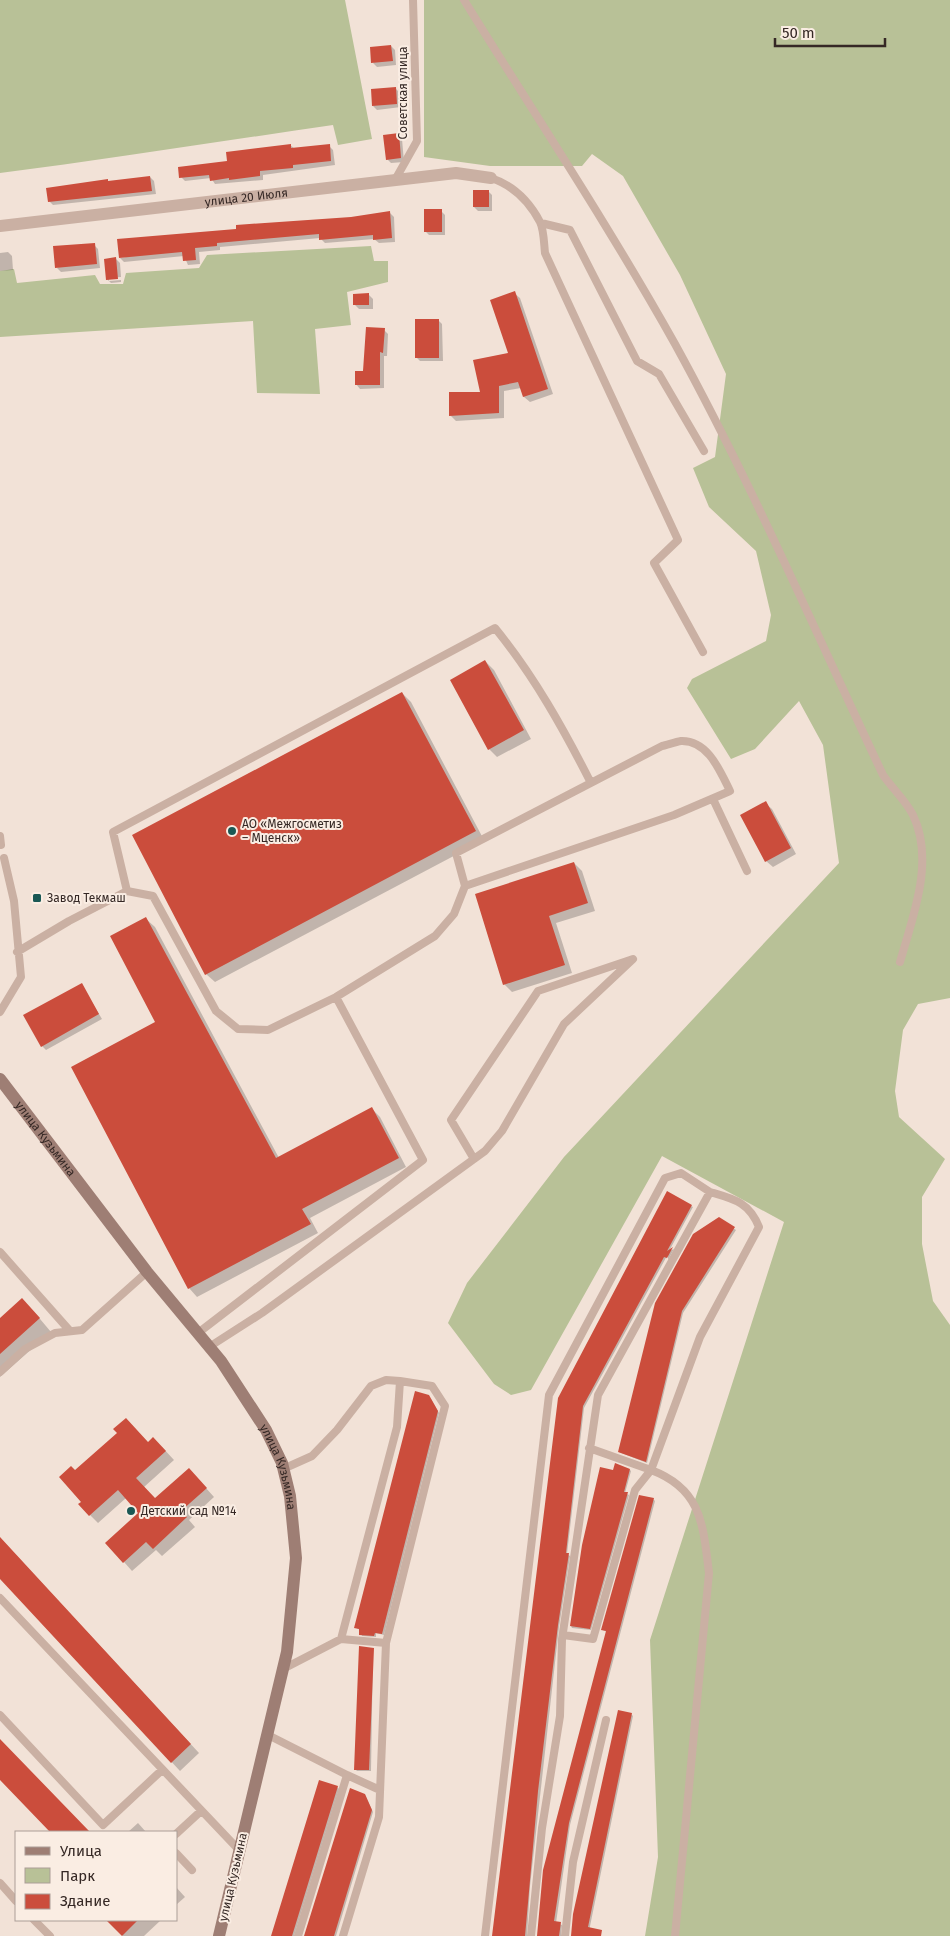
<svg xmlns="http://www.w3.org/2000/svg" width="950" height="1936" font-family="'Fira Sans',sans-serif">
	<style>
		.green { fill: #b8c197 }
		.shadow { fill: #0003 }
		.building { fill: #cb4d3c }
		.lines { fill: none; stroke-linecap: round; stroke-linejoin: round }
		.lane { stroke: #cab0a3; stroke-width: 8 }
		.street { stroke: #cab0a3; stroke-width: 12 }
		.secondary { stroke: #9e7e74; stroke-width: 12 }
		.poi-dot { fill: #1a5854; stroke: #faede3; stroke-width: 2 }
		.labels { text-anchor: middle; dominant-baseline: central; stroke-width: 4; stroke-linejoin: round; paint-order: stroke }
		.street-label { font-size: 12px; fill: #352825; stroke: #faede3 }
		.poi-label { font-size: 12px; fill: #352825; stroke: #faede3; text-anchor: start }
	</style>
	<rect width="100%" height="100%" fill="#f2e2d7"/>
	<path class="green" d="M0,0H345L372,139L338,145L333,125C222,141 111,159 0,173Z
		M424,0H950V998L918,1004L903,1030L895,1091L899,1117L945,1159L922,1197V1244L933,1301L950,1325V1936H645L658,1857L650,1640L784,1222L662,1156L531,1390L511,1395L494,1384L448,1323L467,1283L564,1157L839,863L823,745L799,701L755,749L731,759L687,688L692,679L766,641L771,615L756,551L709,507L693,468L715,457L726,374L680,275L623,176L592,154L582,166H490L424,157Z
		M371,246L374,261H388V282L347,292L351,325L315,329L320,394L257,393L253,321L0,337V271L14,269L17,283L95,275L100,284H123L126,273L199,268L207,255Z"/>
	<path class="shadow" d="M391,46L395,50L396,65L377,67L373,63Z
		M395,88L399,92L401,107L377,110L373,106Z
		M398,135L402,139L404,162L391,163L387,159Z
		M290,145L295,149L329,146L333,150L335,165L263,175V180L215,184L211,178L185,181L181,177Z
		M150,177L154,181L156,194L53,205L49,201L107,180L110,182Z
		M488,191L492,195V211H478L474,207Z
		M441,211L445,215V235H429L425,231Z
		M390,213L394,217L395,242L379,243L374,239L325,243L320,238L220,247V250L199,252L200,264L188,265L184,256L124,262L120,258Z
		M94,245L98,249L100,268L61,272L57,268Z
		M8,252L12,256L13,270L0,271V253Z
		M116,259L120,263L121,277L109,278V281L121,280V282L111,283L107,279Z
		M514,293L520,298L553,394L530,402L524,397L521,388L504,391V418L456,421L450,415L481,393L509,354Z
		M369,295L373,299V309H359L355,305Z
		M438,320L442,324L443,361H420L416,357Z
		M384,330L388,334L387,356H384V388L360,389L356,384Z
		M485,661L494,670L531,739L497,757L489,749Z
		M402,693L411,702L484,840L215,982L206,974Z
		M765,803L772,809L796,854L773,867L766,861Z
		M574,863L582,871L595,911L556,923L572,973L512,992L504,984Z
		M146,919L155,927L279,1158L372,1109L380,1117L406,1167L310,1218L318,1233L197,1297L189,1288Z
		M81,984L102,1019L46,1050L42,1046Z
		M691,1206L693,1207L669,1251L674,1249L668,1260V1254L584,1408L567,1554L570,1556L559,1627L530,1886L527,1936H494L559,1398Z
		M719,1219L736,1230L683,1313L647,1463L619,1452Z
		M35,1313L51,1332L0,1377V1320Z
		M431,1399L439,1413L384,1635L376,1633V1637L362,1636L360,1630L355,1627Z
		M149,1443L162,1447L174,1460L144,1487L155,1499L197,1478L214,1497L189,1520L195,1527L162,1556L156,1550L132,1571L124,1562L140,1513L126,1498L98,1523L90,1515L83,1502L75,1472Z
		M630,1470L631,1471L625,1493L629,1495L591,1630L572,1628L571,1626L614,1472Z
		M653,1499L655,1501L570,1825L556,1923L562,1925L561,1936H538L607,1632L603,1630Z
		M0,1538L199,1753L180,1771L0,1577Z
		M373,1649L371,1771H357L355,1769Z
		M631,1714L633,1716L588,1936H572Z
		M337,1787L339,1789L294,1936H272Z
		M365,1795L373,1812L336,1936H305Z
		M138,1823L146,1832H128Z
		M176,1887L185,1897L176,1905Z
		M108,1920H161L144,1936H123Z"/>
	<path class="building" d="M391,45L393,61L371,63L370,47Z
		M396,87L397,104L372,106L371,89Z
		M399,133L401,158L386,160L383,135Z
		M291,144V148L330,144L331,161L293,165V168L260,171V176L229,180V178L210,181L209,175L179,178L178,167L227,161L226,152Z
		M150,176L152,191L48,202L46,188L108,179V181Z
		M473,190H489V207H473Z
		M424,209H442V232H424Z
		M390,211L392,238L373,240V235L319,240V234L217,243V246L195,248L196,260L183,261L182,252L119,258L117,239L236,229V225L351,217Z
		M95,243L97,264L55,268L53,246Z
		M116,257L118,279L106,280L104,259Z
		M515,291L548,389L523,397L518,382L499,386V413L449,416V392H480L473,360L508,353L490,300Z
		M369,293V305H353V294Z
		M415,319H439V358H415Z
		M366,327L385,328L383,353L380,352V385H355V371H363Z
		M485,660L524,730L488,750L450,680Z
		M402,692L476,831L205,975L132,835Z
		M766,801L791,848L765,862L740,815Z
		M574,862L588,903L549,916L565,965L503,985L475,894Z
		M146,917L276,1158L372,1107L399,1158L302,1209L311,1224L188,1289L71,1067L155,1022L110,936Z
		M82,983L99,1014L41,1047L23,1015Z
		M667,1191L692,1205L667,1251L673,1247L666,1260L667,1258L664,1257L583,1406L566,1553H569L558,1625L538,1791L525,1936H492L558,1398Z
		M719,1217L735,1227L682,1311L646,1462L618,1452L655,1303L693,1234Z
		M22,1298L40,1318L0,1354V1318Z
		M415,1391L429,1395L438,1411L382,1634L375,1633L374,1636L359,1635V1629L354,1628Z
		M126,1418L148,1442L153,1437L166,1451L136,1478L155,1498L189,1468L207,1488L181,1511L187,1517L153,1549L146,1542L123,1563L105,1543L138,1513L118,1490L89,1516L78,1504L81,1502L59,1477L71,1466L75,1470L117,1433L113,1429Z
		M615,1463L630,1469L624,1492H628L590,1629L570,1626L582,1545L600,1467L613,1470Z
		M639,1495L654,1498L569,1823L554,1921L561,1922L559,1936H537L543,1870L606,1631L601,1630Z
		M0,1537L191,1744L171,1763L0,1579Z
		M359,1646L374,1648L369,1770H354Z
		M618,1710L632,1713L588,1927L602,1930L601,1936H571L573,1914Z
		M0,1739L90,1832H50L0,1780Z
		M319,1780L338,1786L292,1936H271Z
		M350,1788L365,1794L372,1810L334,1936H304Z
		M106,1920H138L122,1936Z"/>
	<g class="lines">
		<path class="lane" d="M464,0C535,115 609,226 675,344C752,484 815,631 883,775C892,788 906,801 913,815C935,861 913,916 900,962
			M491,178C512,185 529,201 540,222C544,230 544,244 545,253L678,540L654,563L703,652
			M395,180L417,141L413,0
			M541,223L570,230L637,361L659,374L704,451
			M713,799L747,871
			M0,836L1,845
			M127,891L113,832L495,628C534,676 563,728 591,783
			M17,952L69,921L127,891L153,896L216,1011L238,1029L268,1030L336,997L435,936L454,914L465,886L456,853L662,746C667,745 675,742 681,741C708,740 720,771 730,791L674,815L465,886
			M0,1012L21,977L14,901L4,858
			M0,1252L70,1331
			M198,1333L423,1160L336,997
			M209,1347L262,1313L485,1151L502,1131L564,1024L633,959L538,991L451,1120L474,1159
			M0,1372L25,1349L55,1333L82,1330L147,1272
			M283,1469L312,1456L337,1430L371,1386L386,1380L400,1381
			M0,1598L239,1850
			M563,1635L593,1639L635,1490L651,1470C702,1489 703,1525 709,1573L675,1936
			M283,1669L341,1639
			M0,1715L103,1825L162,1770
			M268,1735L347,1775L298,1936
			M347,1775L380,1790
			M176,1834L201,1811
			M176,1853L192,1870
			M0,1883L16,1901
			M34,1920L50,1936
			M343,1936L379,1817L386,1643L445,1406L432,1386L400,1381L397,1427L341,1639L386,1643
			M485,1936L549,1395L665,1178L681,1173L710,1192
			M531,1936L542,1828L560,1716L562,1639L598,1395L710,1192C734,1199 749,1202 759,1227L700,1337L651,1470L589,1448
			M565,1936L573,1862L606,1720"/>
		<path class="street" id="s1" d="M0,226L456,173L491,178"/>
		<path class="secondary" id="s2" d="M0,1079L147,1272L221,1361L266,1430L282,1463L290,1496L296,1558L287,1652L219,1936"/>
	</g>
	<g class="poi-dot">
		<circle cx="232" cy="831" r="5"/>
		<rect x="32" y="893" width="10" height="10" rx="2.5"/>
		<circle cx="131" cy="1511" r="5"/>
	</g>
	<g class="labels">
		<g class="street-label">
			<text transform="translate(403 93) rotate(-90)">Советская улица</text>
			<text stroke="none"><textPath href="#s1" startOffset="248">улица 20 Июля</textPath></text>
			<text stroke="none"><textPath href="#s2" startOffset="75">улица Кузьмина</textPath></text>
			<text stroke="none"><textPath href="#s2" startOffset="480">улица Кузьмина</textPath></text>
			<text transform="translate(233 1877) rotate(-77)">улица Кузьмина</text>
		</g>
		<g class="poi-label">
			<text x="242" y="824">АО «Межгосметиз<tspan x="242" dy="14">– Мценск»</tspan></text>
			<text x="47" y="898">Завод Текмаш</text>
			<text x="141" y="1511">Детский сад №14</text>
		</g>
	</g>
	<rect x="15" y="1831" width="162" height="90" fill="#faede3" stroke="#ab9e97"/>
	<rect x="25" y="1847" width="25" height="8" fill="#9e7e74" stroke="#ab9e97"/>
	<text x="60" y="1856" font-size="15" fill="#352825">Улица</text>
	<rect x="25" y="1868" width="25" height="15" fill="#b8c197" stroke="#ab9e97"/>
	<text x="60" y="1881" font-size="15" fill="#352825">Парк</text>
	<rect x="25" y="1894" width="25" height="15" fill="#cb4d3c" stroke="#ab9e97"/>
	<text x="60" y="1906" font-size="15" fill="#352825">Здание</text>
	<path d="M775 38v8h110v-8" fill="none" stroke="#352825" stroke-width="2.5"/>
	<text x="782" y="38" font-size="15" fill="#352825" stroke="#faede3" stroke-width="4" paint-order="stroke">50 m</text>
</svg>
